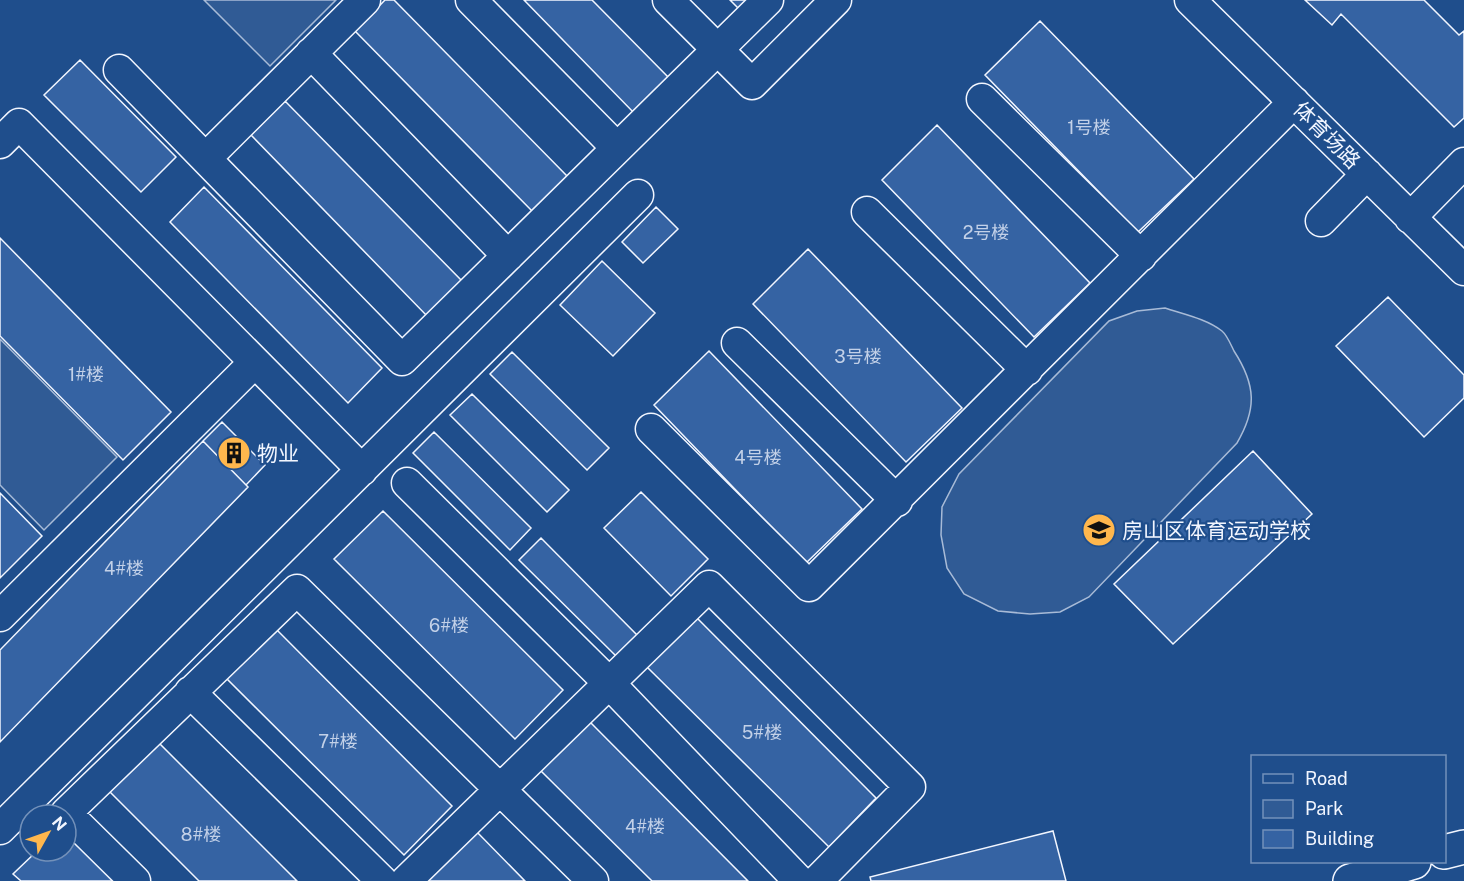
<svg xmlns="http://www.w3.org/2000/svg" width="1464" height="881" font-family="'Public Sans','Noto Sans SC',sans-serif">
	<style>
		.green { fill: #305b95; stroke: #a8bbd7; stroke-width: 1.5 }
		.building { fill: #3563a3; stroke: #f2f6ff; stroke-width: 1.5 }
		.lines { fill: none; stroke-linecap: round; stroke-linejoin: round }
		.minor-casing { stroke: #f2f6ff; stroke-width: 33 }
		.major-casing { stroke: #f2f6ff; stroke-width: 36 }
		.minor { stroke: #1f4e8c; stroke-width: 30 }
		.major { stroke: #1f4e8c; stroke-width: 33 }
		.labels { text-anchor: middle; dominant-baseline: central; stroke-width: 4.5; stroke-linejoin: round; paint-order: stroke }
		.number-label { font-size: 18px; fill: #c3d1e8 }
		.street-label { font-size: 21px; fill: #f2f6ff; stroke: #1f4e8c }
		.poi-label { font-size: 21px; fill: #f2f6ff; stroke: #1f4e8c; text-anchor: start }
	</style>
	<rect width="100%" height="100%" fill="#1f4e8c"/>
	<path class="green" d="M204,0H336L270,66Z
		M1165,308C1183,314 1207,319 1222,331C1227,335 1231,345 1234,351C1256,385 1257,409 1237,443L1089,597L1060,612L1030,614L998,611L964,594L947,568L941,535L942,507L959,474L1109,321L1137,311Z
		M0,339L117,457L44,530L0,485Z"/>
	<path class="building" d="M385,0H394L568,177L533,212L355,31Z
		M524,0H592L670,79L635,114Z
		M730,0H752L741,11Z
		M1305,0H1424L1459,35L1464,31V118L1454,127L1341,14L1332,25Z
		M1040,21L1194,179L1138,232L985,75Z
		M80,60L176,157L141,192L44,95Z
		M285,101L463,282L428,317L251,135Z
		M937,125L1090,283L1034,337L882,180Z
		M204,187L382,368L348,403L170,222Z
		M656,207L678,229L643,263L622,242Z
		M0,238L171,412L123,460L0,336Z
		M808,249L962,408L906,462L753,304Z
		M602,261L655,313L613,356L560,305Z
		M1388,297L1464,375V398L1424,437L1336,346Z
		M709,351L862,509L806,563L654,405Z
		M512,352L609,448L587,470L490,374Z
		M472,394L569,490L547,512L450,415Z
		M222,422L265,465L246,485L203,441Z
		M434,432L531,528L510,550L413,453Z
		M203,441L248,487L0,742V650Z
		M1253,451L1312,514L1173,644L1114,584Z
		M641,492L708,559L671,596L604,528Z
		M0,493L42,536L0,578Z
		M383,511L563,690L515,739L334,559Z
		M541,538L637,635L616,656L519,560Z
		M697,618L876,798L829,847L647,667Z
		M273,626L452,806L404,855L223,675Z
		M590,722L748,881H652L541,771Z
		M154,738L297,881H199L105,787Z
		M66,829L118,881H21L13,874L37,851H66Z
		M475,830L525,881H428L425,879Z
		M1053,831L1066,881H871L870,877Z"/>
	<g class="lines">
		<defs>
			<path id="minor" d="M471,0L617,148
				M668,0L752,84L836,0
				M1190,0L1464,270
				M311,53L508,256
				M119,70L402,360L768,0
				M982,99L1141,256
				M0,143L19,124L362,470
				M206,158L365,0
				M867,212L1027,370
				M1410,218L1464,163
				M1321,221L1367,174
				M737,343L897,501
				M651,429L809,586L1294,102
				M407,483L609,683L799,881
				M0,616L255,362
				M190,692L382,881
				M0,829L638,195
				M135,881L66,813L297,590L593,881
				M406,881L709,586L910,787L817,881"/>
			<path id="major" d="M1444,852L1464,847
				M1350,881L1414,862"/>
		</defs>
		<use href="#minor" class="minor-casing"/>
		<use href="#major" class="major-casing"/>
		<use href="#minor" class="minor"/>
		<use href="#major" class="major"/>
	</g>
	<defs>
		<symbol id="building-disc" viewBox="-11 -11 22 22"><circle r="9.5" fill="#ffb74d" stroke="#1f4e8c"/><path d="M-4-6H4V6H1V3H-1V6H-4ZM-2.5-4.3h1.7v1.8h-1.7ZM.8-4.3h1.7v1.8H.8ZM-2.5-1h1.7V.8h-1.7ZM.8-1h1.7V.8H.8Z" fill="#111"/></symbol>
		<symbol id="school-disc" viewBox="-11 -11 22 22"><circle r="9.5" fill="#ffb74d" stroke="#1f4e8c"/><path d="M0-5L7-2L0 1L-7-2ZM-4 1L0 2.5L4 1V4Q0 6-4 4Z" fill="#111"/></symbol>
	</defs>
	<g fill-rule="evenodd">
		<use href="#building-disc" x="215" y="434" width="38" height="38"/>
		<use href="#school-disc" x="1080" y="511" width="38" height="38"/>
	</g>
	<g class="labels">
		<g class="number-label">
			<text x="1089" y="127">1号楼</text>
			<text x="986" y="232">2号楼</text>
			<text x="858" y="356">3号楼</text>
			<text x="86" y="374">1#楼</text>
			<text x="758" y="457">4号楼</text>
			<text x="124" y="568">4#楼</text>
			<text x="449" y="625">6#楼</text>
			<text x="762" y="732">5#楼</text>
			<text x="338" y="741">7#楼</text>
			<text x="645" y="826">4#楼</text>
			<text x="201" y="834">8#楼</text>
		</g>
		<g class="street-label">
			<text transform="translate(1327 135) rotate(45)">体育场路</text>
		</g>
		<g class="poi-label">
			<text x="257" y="453">物业</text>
			<text x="1122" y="530">房山区体育运动学校</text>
		</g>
	</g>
	<rect x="1251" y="755" width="195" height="108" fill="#1f4e8c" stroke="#7391ba" stroke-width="1.5"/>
	<rect x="1263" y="774" width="30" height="9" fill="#1f4e8c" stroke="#7391ba" stroke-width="1.5"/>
	<text x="1305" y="785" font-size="18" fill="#f2f6ff">Road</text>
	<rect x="1263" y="800" width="30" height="18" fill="#305b95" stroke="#7391ba" stroke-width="1.5"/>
	<text x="1305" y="815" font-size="18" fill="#f2f6ff">Park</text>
	<rect x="1263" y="830" width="30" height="18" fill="#3563a3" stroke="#7391ba" stroke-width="1.5"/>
	<text x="1305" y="845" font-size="18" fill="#f2f6ff">Building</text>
	<g transform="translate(48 833) rotate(50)"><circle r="28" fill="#1f4e8c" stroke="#7391ba" stroke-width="1.5"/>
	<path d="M0-4.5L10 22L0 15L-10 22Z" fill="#ffb74d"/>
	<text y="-9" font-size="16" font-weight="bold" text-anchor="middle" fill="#f2f6ff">N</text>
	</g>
</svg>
